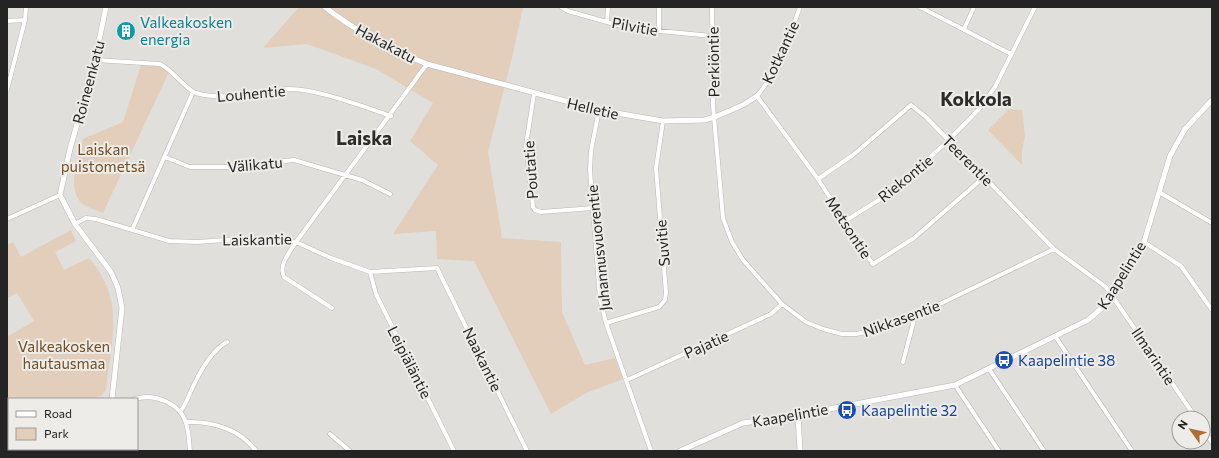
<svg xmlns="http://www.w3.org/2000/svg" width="1219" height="458" font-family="Commissioner,sans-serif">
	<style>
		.green { fill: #e2cebb }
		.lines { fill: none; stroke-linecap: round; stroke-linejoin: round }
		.minor-casing { stroke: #b9b7b5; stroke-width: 5 }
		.tertiary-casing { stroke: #b9b7b5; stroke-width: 6 }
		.minor { stroke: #fff; stroke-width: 4 }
		.tertiary { stroke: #fff; stroke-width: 5 }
		.labels { text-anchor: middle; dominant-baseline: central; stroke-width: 4; stroke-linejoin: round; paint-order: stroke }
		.culture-label { font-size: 15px; fill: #0d838f; stroke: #eeece9; text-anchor: start }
		.street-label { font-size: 15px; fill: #252424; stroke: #eeece9 }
		.park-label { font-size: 15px; fill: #734c21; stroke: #eeece9 }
		.transit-label { font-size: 15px; fill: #164399; stroke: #eeece9; text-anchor: start }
		.district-label { font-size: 19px; font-weight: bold; fill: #2e2c2b; stroke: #eeece9 }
	</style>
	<rect width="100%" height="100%" fill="#e1dfdc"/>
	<path class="green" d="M299,7H523L512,58L488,152L502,238L561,242L562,312L585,365L615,358L623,379L586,393L551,414L474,261L437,259L436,231L393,234L438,165L410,141L433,103L376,69L307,44L263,48Z
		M141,65L161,67L169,72L103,213C97,210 88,208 83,204C65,190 79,157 83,139L123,122Z
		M1009,109L1022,110L1025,136L1022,150V165L988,130Z
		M71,230L76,241L55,252L64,270L89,258C126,301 111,339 106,390L101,396L97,397L96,399L7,400V337L34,321L17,293L7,298V245L13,242L21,257Z"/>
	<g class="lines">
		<defs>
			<path id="minor" d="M561,7L568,11L628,28L712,36
				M712,7L713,106L723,218L732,242L743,260L782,304L806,322L823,329L842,334H856L870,331L915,316L1054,249
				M800,7C789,37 778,71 757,96L818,179L867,256L873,264L914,238L984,177
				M920,7L1011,54
				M7,21L25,20
				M607,22L608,7
				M964,29L974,7
				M659,31V7
				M95,60L160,64C173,70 186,90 196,93C226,102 259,90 290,89C317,89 365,107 391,116
				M7,90L25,20L26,7
				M534,94L526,145L533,207L535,210L541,212L593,208
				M599,110L591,151L590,170L600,299L606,323L651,451
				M165,157L190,167H229L294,160L362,180L390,194
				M818,179L853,155L911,105L926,117L1054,249L1106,287L1196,418
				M1159,192L1212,223
				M7,219L60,195
				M845,221L890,193L948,141L979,109L995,87L1035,7
				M75,224L86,218L96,219L169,241L197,242L254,238L296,242L331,258L370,272L437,268L527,451
				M132,230L193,92
				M1144,242L1181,266L1212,310
				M370,272L376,294L454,451
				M332,308L284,277C278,265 290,252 296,242L427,64
				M606,323L659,307L665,300L666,293L656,168L663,121
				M1055,336L1132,451
				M903,362L915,316
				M989,369L1044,451
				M627,380L771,314L782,304
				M955,385L999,451
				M135,399C154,393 180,403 186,423C189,432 189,442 190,451
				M180,412C185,406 187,400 190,393C198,375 210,351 227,342
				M186,422C212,421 240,429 256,451
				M1203,429L1212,442
				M330,434L350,451"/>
			<path id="tertiary" d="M106,7L95,60L70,149L60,195L75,224L111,272L118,288L122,308L112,399
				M325,7C355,31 392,50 427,64L599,110L663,121L704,120L715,117L743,105L757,96
				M798,415L800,451
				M106,451L107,449
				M680,451L743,423L798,415L955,385L1088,320L1103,307L1144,242L1170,156L1185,129L1212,100"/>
		</defs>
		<use href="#minor" class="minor-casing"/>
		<use href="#tertiary" class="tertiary-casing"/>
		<use href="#minor" class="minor"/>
		<use href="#tertiary" class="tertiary"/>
	</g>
	<defs>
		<symbol id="building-disc" viewBox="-11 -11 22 22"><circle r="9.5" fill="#0f9aa8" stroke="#eeece9"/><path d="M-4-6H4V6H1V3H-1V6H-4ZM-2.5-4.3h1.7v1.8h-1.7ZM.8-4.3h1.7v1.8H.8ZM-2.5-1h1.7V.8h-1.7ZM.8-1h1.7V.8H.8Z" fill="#fff"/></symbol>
		<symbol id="bus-disc" viewBox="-11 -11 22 22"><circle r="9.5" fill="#1a4fb4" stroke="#eeece9"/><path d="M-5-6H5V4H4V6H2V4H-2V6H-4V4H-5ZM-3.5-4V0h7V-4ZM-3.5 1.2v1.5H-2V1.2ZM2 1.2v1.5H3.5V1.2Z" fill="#fff"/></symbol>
	</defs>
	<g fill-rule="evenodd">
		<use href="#building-disc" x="115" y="20" width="22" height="22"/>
		<use href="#bus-disc" x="993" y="349" width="22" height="22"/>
		<use href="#bus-disc" x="836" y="399" width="22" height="22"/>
	</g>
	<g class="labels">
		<g class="culture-label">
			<text x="140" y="22">Valkeakosken<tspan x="140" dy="17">energia</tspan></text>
		</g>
		<g class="street-label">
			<text transform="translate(635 26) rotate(10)">Pilvitie</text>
			<text transform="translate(386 43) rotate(28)">Hakakatu</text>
			<text transform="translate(780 52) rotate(-65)">Kotkantie</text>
			<text transform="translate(713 62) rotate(-91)">Perkiöntie</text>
			<text transform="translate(88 82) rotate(-75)">Roineenkatu</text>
			<text transform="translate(251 93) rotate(-5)">Louhentie</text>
			<text transform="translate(593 108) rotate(13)">Helletie</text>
			<text transform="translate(968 160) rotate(45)">Teerentie</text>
			<text transform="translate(255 164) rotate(-5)">Välikatu</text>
			<text transform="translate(530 170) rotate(-94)">Poutatie</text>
			<text transform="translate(905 178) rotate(-39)">Riekontie</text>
			<text transform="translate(849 227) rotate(57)">Metsontie</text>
			<text transform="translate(257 239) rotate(-1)">Laiskantie</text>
			<text transform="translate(662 243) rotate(-95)">Suvitie</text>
			<text transform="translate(598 248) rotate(-96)">Juhannusvuorentie</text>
			<text transform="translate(1121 275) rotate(-58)">Kaapelintie</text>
			<text transform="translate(901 318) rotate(-20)">Nikkasentie</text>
			<text transform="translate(706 344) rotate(-24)">Pajatie</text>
			<text transform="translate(1154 356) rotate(56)">Ilmarintie</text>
			<text transform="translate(483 359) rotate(64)">Naakantie</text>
			<text transform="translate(410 362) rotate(63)">Leipiäläntie</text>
			<text transform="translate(790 415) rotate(-10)">Kaapelintie</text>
		</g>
		<g class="park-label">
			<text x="103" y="149">Laiskan<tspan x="103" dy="17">puistometsä</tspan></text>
			<text x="64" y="346">Valkeakosken<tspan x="64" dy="17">hautausmaa</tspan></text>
		</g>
		<g class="transit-label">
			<text x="1018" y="360">Kaapelintie 38</text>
			<text x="861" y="410">Kaapelintie 32</text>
		</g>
		<g class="district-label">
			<text x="976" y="98">Kokkola</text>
			<text x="364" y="137">Laiska</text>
		</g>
	</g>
	<rect width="1219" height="458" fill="none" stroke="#252424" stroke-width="16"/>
	<rect x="8" y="398" width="130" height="52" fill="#eeece9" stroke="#9e9c9a"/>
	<rect x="16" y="411" width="20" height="6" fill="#ffffff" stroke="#9e9c9a"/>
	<text x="44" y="418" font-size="12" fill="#252424">Road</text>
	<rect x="16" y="428" width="20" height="12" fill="#e2cebb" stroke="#9e9c9a"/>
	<text x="44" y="438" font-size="12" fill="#252424">Park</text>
	<g transform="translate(1191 430) rotate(303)"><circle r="19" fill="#eeece9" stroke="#9e9c9a"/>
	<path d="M0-3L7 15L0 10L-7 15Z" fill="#ad6d35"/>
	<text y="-6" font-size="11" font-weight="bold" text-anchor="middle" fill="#252424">N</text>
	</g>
</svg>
